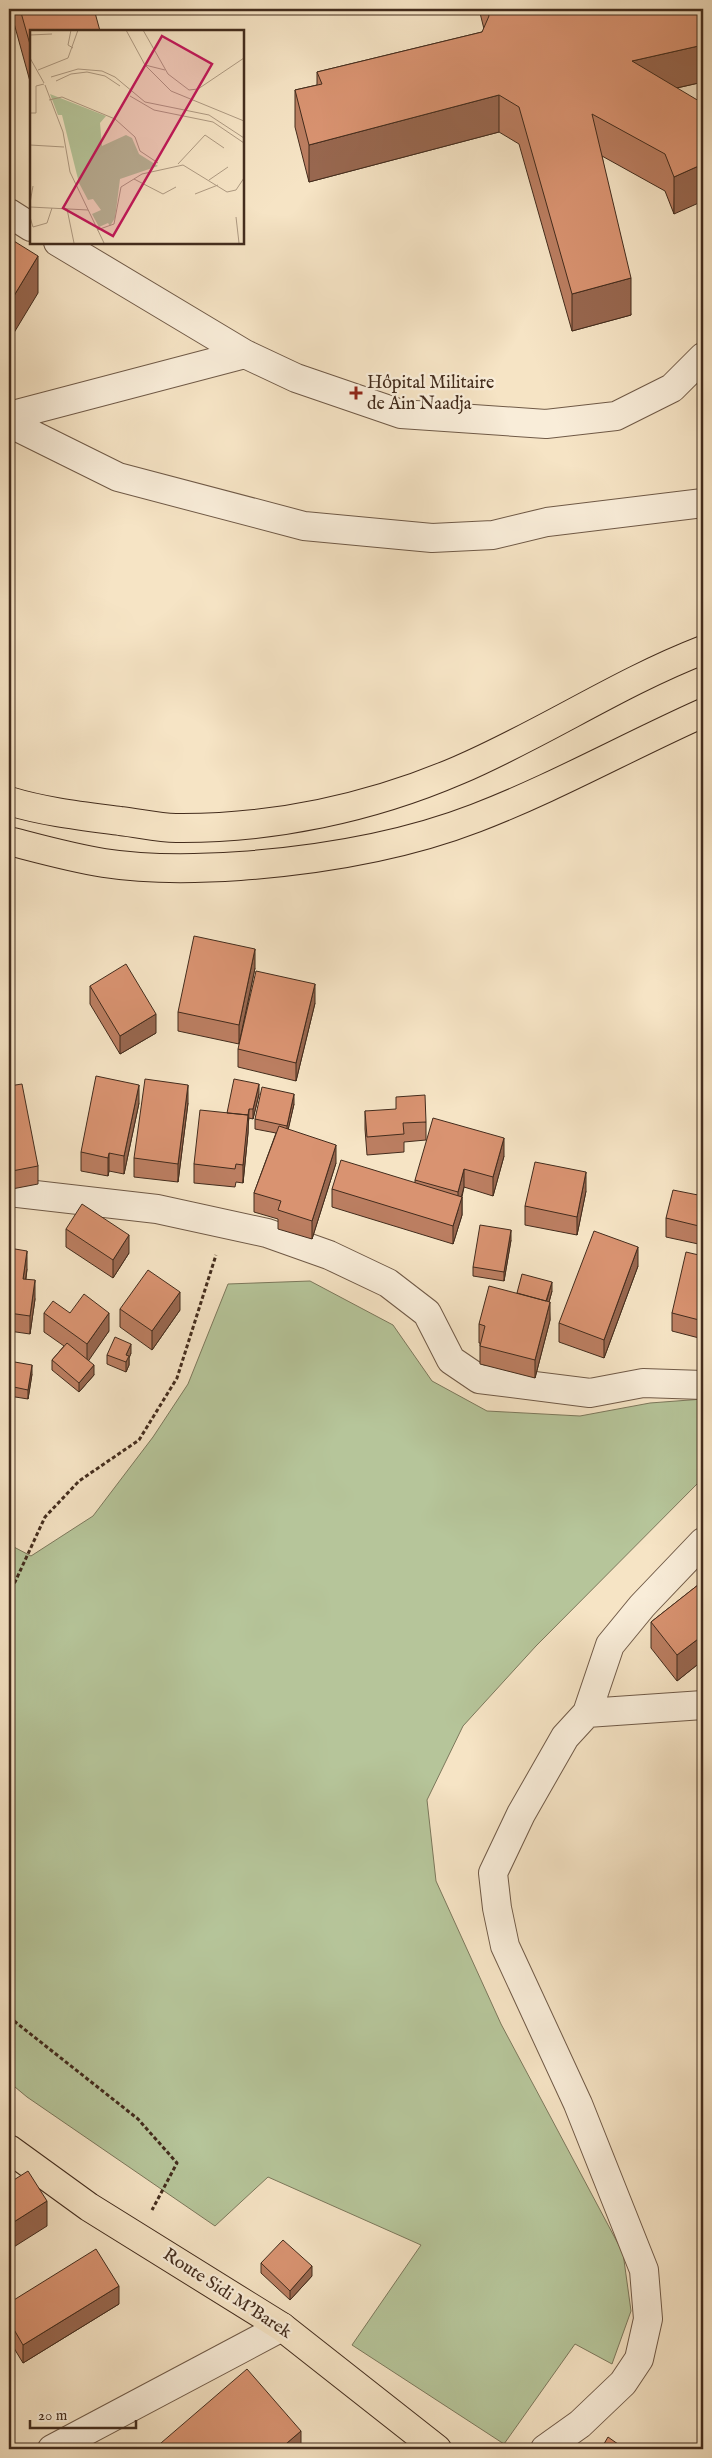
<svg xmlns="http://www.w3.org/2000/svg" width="712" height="2458" font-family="'IM FELL English',serif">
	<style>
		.green { fill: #b6c59a; stroke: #7c785c }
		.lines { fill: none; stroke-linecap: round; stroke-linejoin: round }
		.minor-casing { stroke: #705a47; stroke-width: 30 }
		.major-casing { stroke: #432c1d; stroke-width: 30 }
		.highway-casing { stroke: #432c1d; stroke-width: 30 }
		.path { stroke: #432c1d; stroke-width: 3; stroke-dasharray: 4 2.5; stroke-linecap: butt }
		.minor { stroke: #f9edd9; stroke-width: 28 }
		.major { stroke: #f6e4c5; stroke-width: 28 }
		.highway { stroke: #f6e4c5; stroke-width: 28 }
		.wall { fill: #bb7e61; stroke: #432c1d }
		.shaded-wall { fill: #98674f; stroke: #432c1d }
		.building { fill: #d99371; stroke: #432c1d }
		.poi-dot { fill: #8f2418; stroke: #f9edd9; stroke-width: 2 }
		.labels { text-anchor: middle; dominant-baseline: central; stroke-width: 4.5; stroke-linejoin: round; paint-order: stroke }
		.poi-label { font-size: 18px; fill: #432c1d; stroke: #f9edd9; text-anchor: start }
		.street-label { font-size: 18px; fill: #432c1d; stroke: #f9edd9 }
		.inset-road { fill: none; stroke: #ae9a82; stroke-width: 1 }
		.view { fill: #c2185b; fill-opacity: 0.15; stroke: #c2185b; stroke-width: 2.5 }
		.inset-edge { fill: none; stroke: #432c1d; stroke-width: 2.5 }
	</style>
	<rect width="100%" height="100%" fill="#f6e4c5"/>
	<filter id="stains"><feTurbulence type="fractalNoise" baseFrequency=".004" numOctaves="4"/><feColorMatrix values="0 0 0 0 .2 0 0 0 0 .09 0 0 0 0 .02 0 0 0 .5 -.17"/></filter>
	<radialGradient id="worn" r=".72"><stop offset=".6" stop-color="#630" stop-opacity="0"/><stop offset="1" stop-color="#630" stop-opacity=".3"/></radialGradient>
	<path class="green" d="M310,1281L393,1325L432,1381L487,1411L580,1416L650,1403L703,1399V1478L536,1646L463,1726L427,1800L436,1881L501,2024L623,2253L631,2311L612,2364L575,2344L504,2444L352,2345L421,2245L268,2177L215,2226L27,2097L9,2082V1542L12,1546L31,1556L93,1516L153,1437L188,1384L228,1284Z"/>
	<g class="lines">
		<defs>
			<path id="minor" d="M9,213L31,227
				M58,242L245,354L296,378L401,414L546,424L616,416L672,388L703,357
				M9,416L245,354
				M9,423L118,477L304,526L432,538L493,535L547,522L703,503
				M9,1192L157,1209L267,1233L329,1255L388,1283L427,1313L451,1360L479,1379L590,1393L643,1383L703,1385
				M587,1713L703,1705
				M52,2449L282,2327
				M545,2449L580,2424L623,2383L639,2359L648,2319L644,2270L578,2104L505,1946L497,1908L493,1873L521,1814L565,1737L587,1713L610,1645L642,1606L703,1542"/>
			<path id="major" d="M9,2149L89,2207L282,2327L437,2449"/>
			<path id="highway" d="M9,801C45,812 82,816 120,821C139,823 158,828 176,828C272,829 371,808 459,770C543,734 618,683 703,650
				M9,841C40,849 72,858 104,863C149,870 195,869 240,866C321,860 401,847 476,818C554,788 627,747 703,713"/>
		</defs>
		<use href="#minor" class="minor-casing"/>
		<use href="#major" class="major-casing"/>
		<use href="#highway" class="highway-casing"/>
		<path class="path" d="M9,1595L45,1517L79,1481L139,1440L177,1378L216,1255
			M9,2017L138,2119L177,2163L152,2210"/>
		<use href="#minor" class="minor"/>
		<use href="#major" class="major"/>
		<use href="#highway" class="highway"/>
	</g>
	<path class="wall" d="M12,9H94L31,31V85L12,16Z
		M479,9H573L578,13L703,9V82L677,88L674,214L665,191L602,156L631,315L572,331L519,144L499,132L309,182L295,127V90L317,85V72L482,32L484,29Z
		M255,968L239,1044L178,1031V1012Z
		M90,986L156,1033L120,1054L90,1004Z
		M315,1003L296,1081L238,1067V1049Z
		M9,1086L38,1166V1184L12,1189L9,1171Z
		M259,1094L253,1119L249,1118L248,1124V1133L243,1183L236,1182L235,1187L194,1183V1164L227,1113Z
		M139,1103L124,1174L109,1171L108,1176L81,1171V1152Z
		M188,1103L178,1182L134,1177V1158Z
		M294,1104L288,1129L336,1163L312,1239L278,1229V1219L254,1212V1193L276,1133L255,1129V1119Z
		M365,1111L426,1122V1140L404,1142V1152L367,1155L365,1129Z
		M504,1156L493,1196L464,1187L462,1197V1215L453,1244L332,1207V1189L415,1183V1180Z
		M586,1191L577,1235L525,1225V1206Z
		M703,1196V1245L666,1237V1218Z
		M66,1229L129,1253L113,1278L66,1247Z
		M511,1240L504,1281L473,1276V1267Z
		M9,1248L27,1269L26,1279L35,1299L30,1334L9,1331Z
		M703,1256V1339L672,1331V1313Z
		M638,1266L604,1358L559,1342V1323Z
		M552,1291L549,1302L550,1320L535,1378L480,1364V1343H479V1324L517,1293Z
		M120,1309L180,1310L152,1350L120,1327Z
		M44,1313H70L109,1331L88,1360L94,1375L79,1392L52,1370V1360L64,1346L44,1332Z
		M131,1353L129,1358V1365L126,1372L107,1364V1355Z
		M9,1361L32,1374L28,1399L9,1396Z
		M703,1581V1663L702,1661L677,1681L651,1648V1622Z
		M261,2263L312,2276L290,2300L261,2273Z
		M9,2303L119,2304L23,2363L9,2340Z"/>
	<path class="shaded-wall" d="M703,45V82L632,98V61Z
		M499,95V132L309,182V145Z
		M703,164V201L674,214V177Z
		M38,256V293L9,341V304Z
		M631,278V315L572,331V294Z
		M255,949V968L239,1044V1025Z
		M315,984V1003L296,1081V1063Z
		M156,1014V1033L120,1054V1036Z
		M259,1084V1094L253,1119V1109Z
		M139,1085V1103L124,1174V1156Z
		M188,1085V1103L178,1182V1164Z
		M294,1094V1104L287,1135V1126Z
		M249,1109L248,1133L243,1183V1165L246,1120Z
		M504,1138V1156L493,1196V1177Z
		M336,1145V1163L312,1239V1221Z
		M109,1153V1171L108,1176V1158Z
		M464,1169V1187L459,1205L462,1197V1215L453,1244V1226L458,1210V1192Z
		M586,1172V1191L577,1235V1217Z
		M511,1230V1240L504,1281V1272Z
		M129,1235V1253L113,1278V1260Z
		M638,1247V1266L604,1358V1340Z
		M27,1251V1269L23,1297V1279Z
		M35,1280V1299L30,1334V1316Z
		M552,1282V1291L546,1313V1303Z
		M180,1292V1310L152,1350V1331Z
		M550,1302V1320L535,1378V1360Z
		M109,1313V1331L87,1363V1344Z
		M131,1344V1353L129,1358V1365L126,1372V1355Z
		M32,1365V1374L28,1399V1390Z
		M94,1365V1375L79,1392V1383Z
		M702,1636V1661L677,1681V1655Z
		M47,2201V2226L9,2250V2225Z
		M312,2266V2276L290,2300V2291Z
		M119,2286V2304L23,2363V2345Z
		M9,2416H11V2441L9,2442Z
		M301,2431V2449H280Z"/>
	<path class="building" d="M20,9H94L100,31H31V48Z
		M487,9H573L578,13L592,9H703V45L632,61L699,101L703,100V164L674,177L665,154L592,114L631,278L572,294L519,107L499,95L309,145L295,90L322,84L317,72L482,32L489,16Z
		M9,238L38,256L9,304Z
		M194,936L255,949L239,1025L178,1012Z
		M126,964L156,1014L120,1036L90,986Z
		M256,971L315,984L296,1063L238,1049Z
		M96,1076L139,1085L124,1156L109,1153L108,1158L81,1152Z
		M145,1079L188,1085L178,1164L134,1158Z
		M234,1079L259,1084L253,1109H249L248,1115L227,1113Z
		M22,1084L38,1166L12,1171L9,1153V1086Z
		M262,1087L294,1094L287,1126L255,1119Z
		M425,1095L426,1122L403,1123L404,1134L367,1137L365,1111L396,1109V1097Z
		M200,1110L248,1115L243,1165L236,1164L235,1169L194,1164Z
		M433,1118L504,1138L493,1177L464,1169L458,1192L415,1180Z
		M279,1126L336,1145L312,1221L278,1210L281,1201L254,1193Z
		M341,1160L462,1197L453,1226L332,1189Z
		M535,1162L586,1172L577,1217L525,1206Z
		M673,1190L703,1196V1227L666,1218Z
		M82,1204L129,1235L113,1260L66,1229Z
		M480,1225L511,1230L504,1272L473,1267Z
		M594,1231L638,1247L604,1340L559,1323Z
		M9,1248L27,1251L23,1279L35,1280L30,1316L9,1313Z
		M686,1252L703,1256V1321L672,1313Z
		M148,1270L180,1292L152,1331L120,1309Z
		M522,1274L552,1282L546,1301L517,1293Z
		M489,1286L550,1302L535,1360L480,1346L485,1326L479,1324Z
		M84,1294L109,1313L87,1344L44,1313L53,1301L70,1313Z
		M115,1337L131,1344L126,1355L129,1356L126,1362L107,1355Z
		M67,1343L94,1365L79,1383L52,1360Z
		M9,1361L32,1365L28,1390L9,1386Z
		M703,1581V1637L702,1636L677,1655L651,1622Z
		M28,2171L47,2201L9,2225V2183Z
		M283,2240L312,2266L290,2291L261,2263Z
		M96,2249L119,2286L23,2345L9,2321V2303Z
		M247,2369L301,2431L280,2449H154Z
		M608,2437L625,2449H601Z"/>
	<path class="poi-dot" d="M353.5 385.5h5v5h5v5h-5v5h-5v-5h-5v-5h5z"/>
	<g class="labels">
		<g class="poi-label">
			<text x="367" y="383">Hôpital Militaire<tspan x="367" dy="21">de Ain Naadja</tspan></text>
		</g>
		<g class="street-label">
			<text transform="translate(227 2294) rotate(33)">Route Sidi M'Barek</text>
		</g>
	</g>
	<g transform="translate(30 30)">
		<rect width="214" height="214" fill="#f6e4c5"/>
		<path d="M20,64L76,86L70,93L72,116L96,105L102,108L109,124L128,136L90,149L85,188L80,196L78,193L69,197L62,184L71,180L63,169L58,170L49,153L32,85H28Z" fill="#b6c59a"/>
		<path class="inset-road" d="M41,0L38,15L43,18M96,0L115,35L135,40M113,0L138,44L159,60L168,59L214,28M0,5L22,4M0,28L14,53M115,35L141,61L214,91M8,40L38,28L48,0M21,47L48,39L72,41L85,47L115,72L179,85L214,108M26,51L41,44L57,42L75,46L90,56M15,55L33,102L40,142L74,213M100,66L124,80L183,92L214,113M19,70L32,67L85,89L105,107L110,121L128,133M0,83H6V56L14,54M0,115L34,117M148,134L175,105L194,118M104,149L133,164L146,157M179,150L198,137M165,164L188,155M0,173L3,156M0,177L58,180M37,179L44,213M0,187L3,197L17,193L22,178M206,187L209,213M67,200L84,194L91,157L112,144L153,135L197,162L206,160L214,148"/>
		<path class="view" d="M132,6L182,34L83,206L33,178Z"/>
		<rect width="214" height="214" class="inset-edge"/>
	</g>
	<rect width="712" height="2458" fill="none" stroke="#f6e4c5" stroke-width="30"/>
	<rect x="10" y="10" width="692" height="2438" fill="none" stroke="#432c1d" stroke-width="2.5"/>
	<rect x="15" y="15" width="682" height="2428" fill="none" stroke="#432c1d"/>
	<path d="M30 2420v8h106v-8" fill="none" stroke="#432c1d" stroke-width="2.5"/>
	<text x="38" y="2420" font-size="15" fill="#432c1d" stroke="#f9edd9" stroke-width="4" paint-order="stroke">20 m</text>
	<rect width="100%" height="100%" filter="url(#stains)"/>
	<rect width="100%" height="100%" fill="url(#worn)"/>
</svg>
